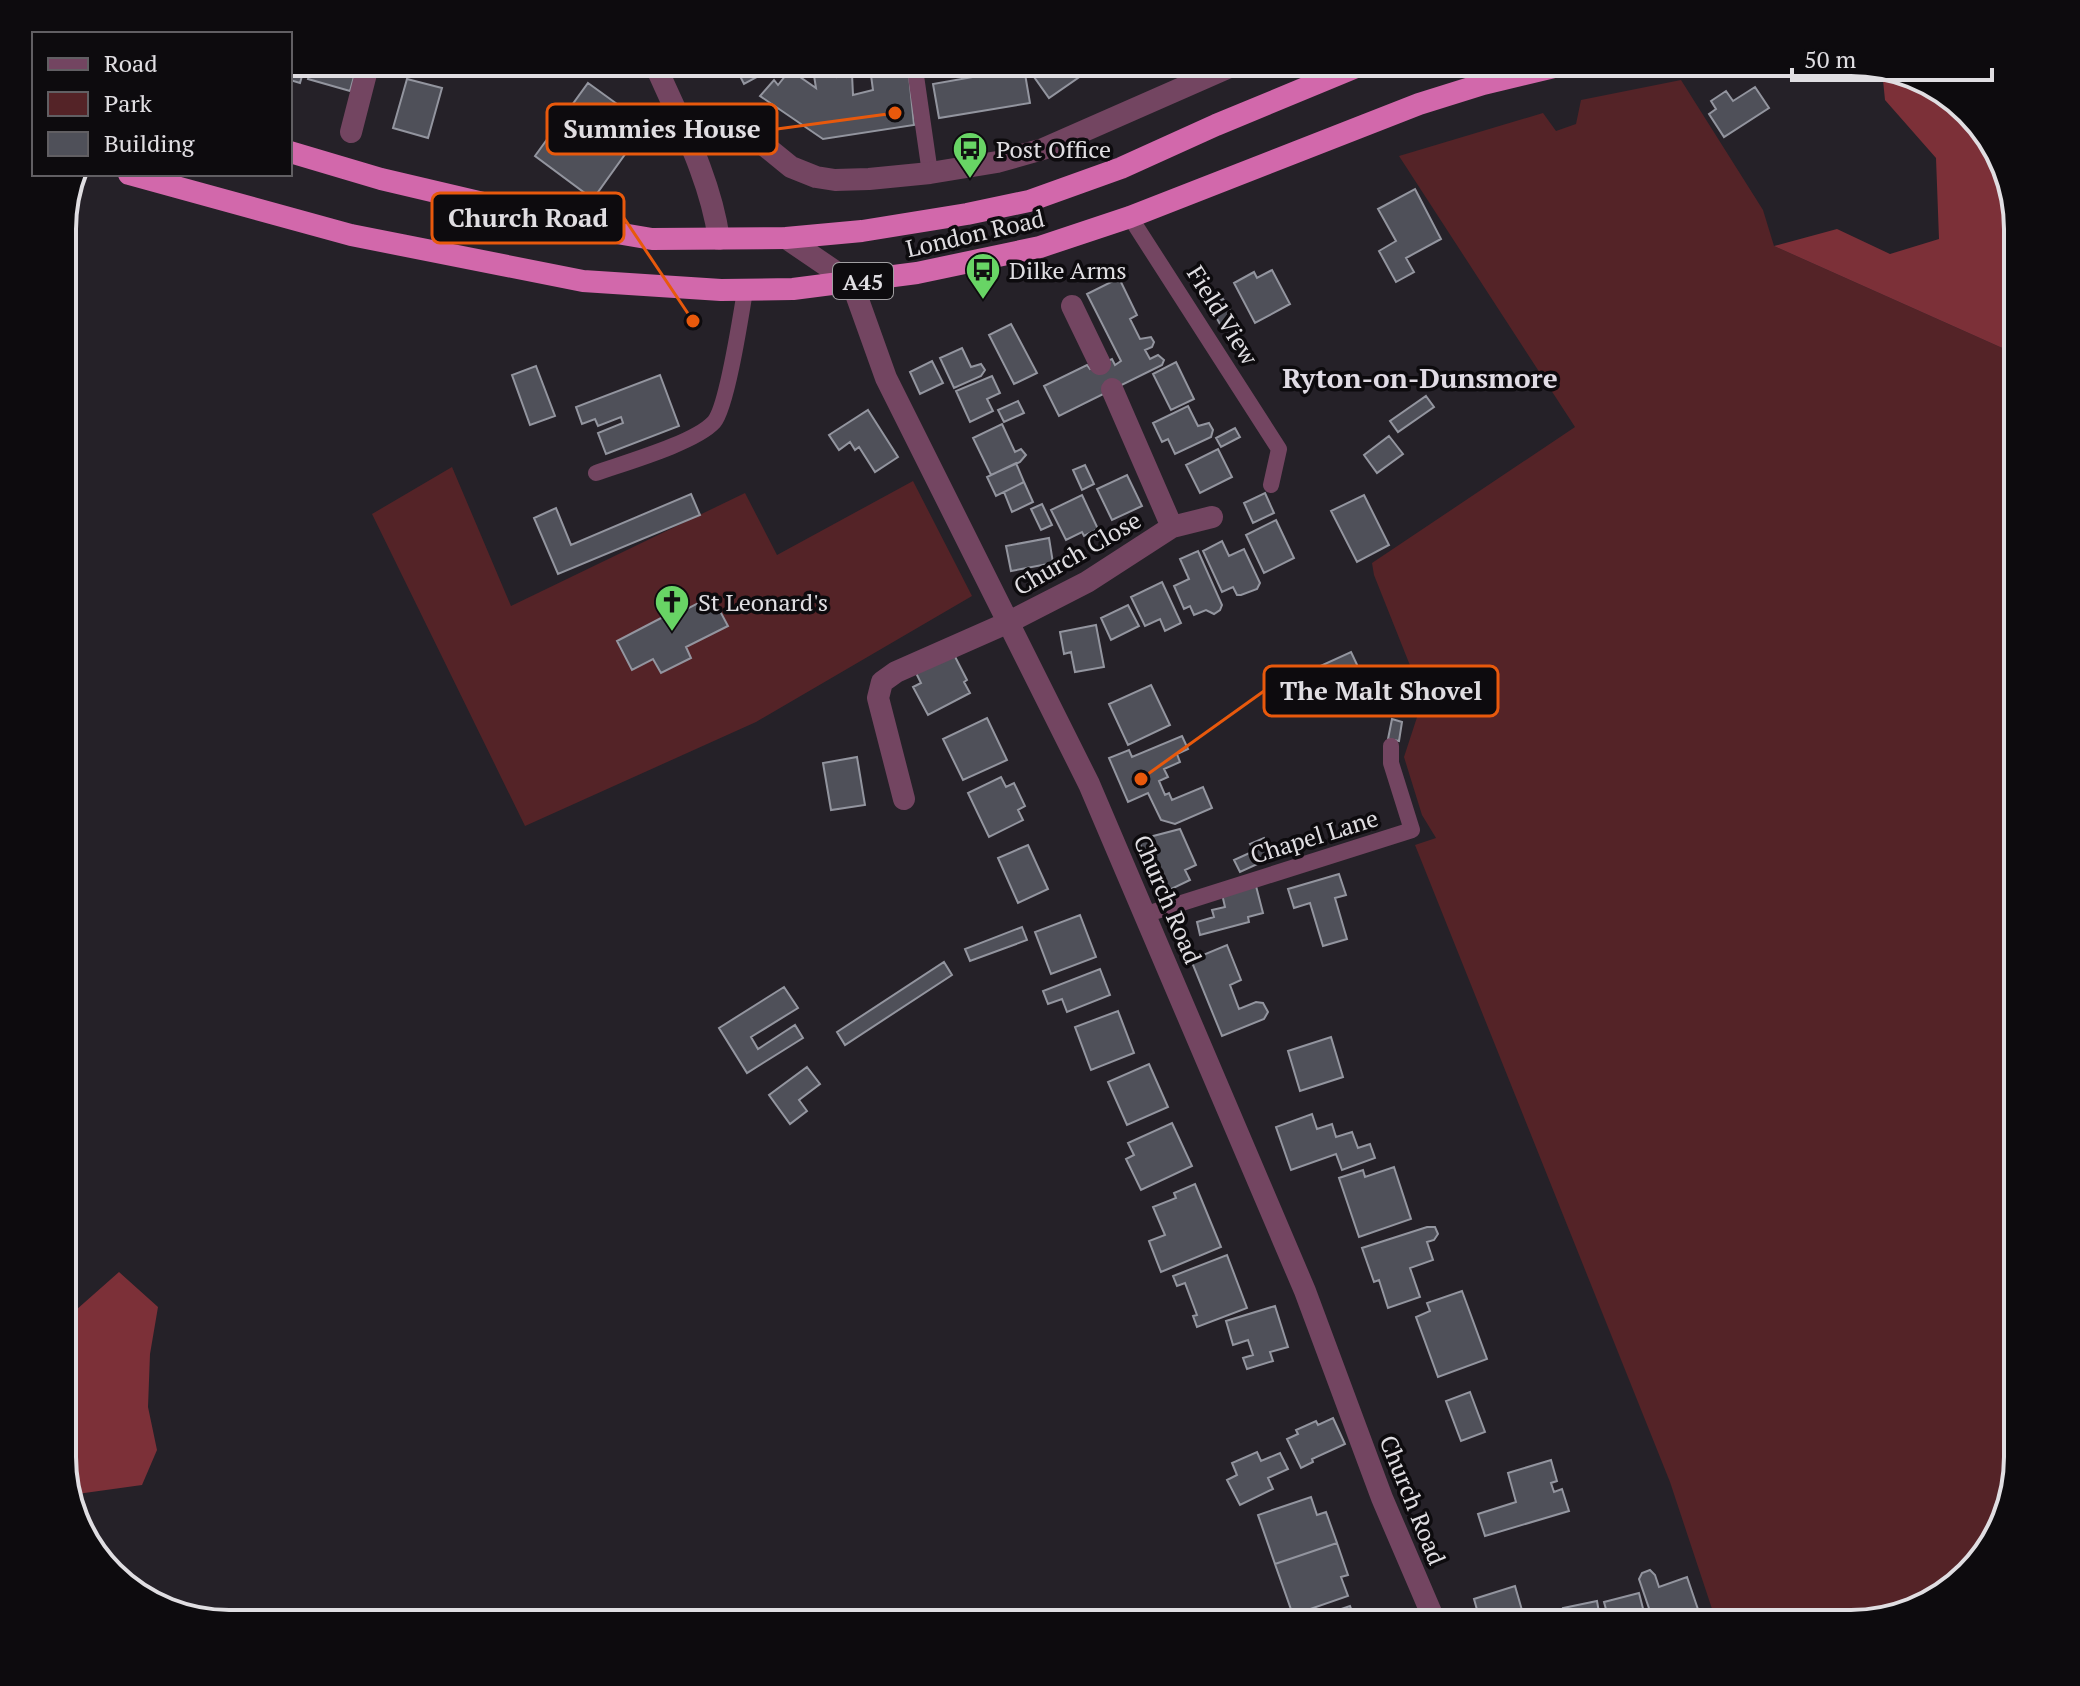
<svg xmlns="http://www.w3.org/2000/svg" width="2080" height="1686" font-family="'PT Serif',serif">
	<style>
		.green { fill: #542327 }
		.forest { fill: #7c3038 }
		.building { fill: #4f5059; stroke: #93959f; stroke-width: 2 }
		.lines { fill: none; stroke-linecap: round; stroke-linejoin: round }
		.service { stroke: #734561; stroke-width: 16 }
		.minor { stroke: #734561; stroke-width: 22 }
		.trunk { stroke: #d268ab; stroke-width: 22 }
		.labels { text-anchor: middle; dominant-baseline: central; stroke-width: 7; stroke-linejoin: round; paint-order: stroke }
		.shield { fill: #0d0b0e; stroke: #a19fa2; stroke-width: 2 }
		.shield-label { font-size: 22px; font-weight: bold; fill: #e0dee2 }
		.poi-label { font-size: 24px; fill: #e0dee2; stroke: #0d0b0e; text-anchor: start }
		.street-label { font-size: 24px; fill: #e0dee2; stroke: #0d0b0e }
		.quarter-label { font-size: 28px; font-weight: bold; fill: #e0dbe4; stroke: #0d0b0e }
		.rim { fill: none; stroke: #e0dee2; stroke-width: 4 }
		.leader { fill: none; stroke: #e8590c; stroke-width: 3 }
		.callout-dot { fill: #e8590c; stroke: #0d0b0e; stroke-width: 3 }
		.callout { fill: #0d0b0e; stroke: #e8590c; stroke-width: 3 }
		.callout-label { font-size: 26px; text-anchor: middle; font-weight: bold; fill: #e0dee2 }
	</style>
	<rect width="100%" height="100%" fill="#252128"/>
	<path class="green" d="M1681,80L1763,210L1774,246L2018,355V1457L2009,1511L1977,1567L1924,1607L1851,1624H1717L1670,1482L1415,845L1436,838L1422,815L1404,757L1421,705L1417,683L1374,575L1372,563L1575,427L1399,156L1543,113L1556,131L1576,124L1581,100Z
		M452,467L511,606L745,493L777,555L913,481L972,596L756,722L525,826L372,514Z"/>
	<path class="forest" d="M1883,80L1926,82L1961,103L2001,156L2018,229V355L1774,246L1837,229L1890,254L1939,239L1936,158L1885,100Z
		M119,1272L158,1307L150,1354L148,1407L157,1450L142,1485L70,1495L62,1467V1357L76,1310Z"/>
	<path class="building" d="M290,62H306L300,83L290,80Z
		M313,62H358L350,91L308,79Z
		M385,62H424L420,74L384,64Z
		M723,62H777L779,65L744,84L737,70L729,74Z
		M833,62L837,77L852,74L853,95L873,90L870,68L908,65L914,125L823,139L760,96L774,80L778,85L790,70L816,88L812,63Z
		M1034,62H1101L1049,98L1027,67Z
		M1024,68L1030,103L939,118L933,84Z
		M407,79L442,88L428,138L393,128Z
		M588,83L646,125L593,199L535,156Z
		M1755,87L1769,108L1724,137L1709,114L1716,109L1711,101L1726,91L1733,101Z
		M1415,189L1441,239L1406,258L1414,272L1396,282L1379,251L1396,241L1378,209Z
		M1272,270L1290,304L1255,323L1234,283L1254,272L1257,278Z
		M1119,278L1137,315L1130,319L1140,339L1151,337L1154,342L1152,347L1145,350L1150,359L1158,355L1164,360L1162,365L1059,416L1044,386L1087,365L1090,369L1112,359L1115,365L1121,361L1087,294Z
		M1223,299L1235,318L1221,326L1210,306Z
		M1011,324L1037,373L1014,384L989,335Z
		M962,348L971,367L981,364L985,370L981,376L954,388L940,358Z
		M932,361L943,383L920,394L910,372Z
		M1176,362L1194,399L1171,410L1153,374Z
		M536,366L555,416L530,425L512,375Z
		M660,375L679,426L606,454L598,433L623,423L621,417L598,426L595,419L582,424L576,407Z
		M992,376L1000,393L987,399L993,411L970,422L956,391Z
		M1426,396L1434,407L1398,432L1390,421Z
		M1018,401L1024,413L1004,422L998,410Z
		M1188,406L1198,426L1209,423L1213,430L1211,437L1175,454L1168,439L1162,442L1153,423Z
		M868,410L898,457L875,472L859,447L855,450L850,442L839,450L829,435Z
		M1002,424L1015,452L1021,449L1026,455L1020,462L991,475L973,438Z
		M1235,428L1240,437L1221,447L1216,438Z
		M1389,436L1403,454L1377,473L1364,455Z
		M1218,449L1232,477L1200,493L1186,465Z
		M1016,463L1024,482L996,496L987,477Z
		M1085,465L1094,484L1082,490L1073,470Z
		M1127,475L1142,506L1112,520L1097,489Z
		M1024,482L1033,502L1012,512L1004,492Z
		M1265,493L1274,513L1253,523L1244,503Z
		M691,494L700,515L558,574L534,518L556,508L571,545Z
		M1082,495L1098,529L1084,536L1082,532L1066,540L1051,510Z
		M1364,495L1389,545L1357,562L1331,511Z
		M1042,504L1052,525L1041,530L1031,509Z
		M1276,520L1294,558L1264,573L1246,535Z
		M1049,538L1053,563L1011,571L1006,546Z
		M1222,541L1229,556L1244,549L1260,583L1257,589L1241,595H1237L1233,587L1222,592L1203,551Z
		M1198,551L1222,605L1220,610L1214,614L1206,610L1194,615L1190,606L1184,609L1174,586L1189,579L1180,559Z
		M1162,582L1181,623L1165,631L1160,619L1145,626L1131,597Z
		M680,594L687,609L712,596L728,626L686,647L691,658L661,673L653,659L632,670L617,641L665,616L659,605Z
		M1128,605L1139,626L1111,640L1101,618Z
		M1096,625L1104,667L1075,672L1071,652L1064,654L1060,632Z
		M949,645L967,680L964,682L970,693L928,715L913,687L921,683L912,665Z
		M1351,652L1368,688L1333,704L1316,668Z
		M1151,685L1170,725L1128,745L1109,704Z
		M987,718L1007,760L963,780L943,739Z
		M1392,719L1402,722L1399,741L1388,739Z
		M1182,736L1188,749L1177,754L1180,762L1164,769L1168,777L1159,781L1165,795L1169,793L1172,800L1203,787L1212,808L1175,824L1161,820L1148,793L1128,802L1109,758L1129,750L1132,757Z
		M857,757L865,805L831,810L823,763Z
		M1001,777L1006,787L1014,783L1025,806L1018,810L1023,820L989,837L968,793Z
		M1180,829L1196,865L1185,870L1190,880L1163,893L1138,840Z
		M1264,838L1273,857L1240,872L1234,860L1254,851L1250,844Z
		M1028,845L1048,889L1018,903L998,858Z
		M1339,874L1346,895L1335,898L1347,939L1323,946L1310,903L1294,908L1288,889Z
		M1256,886L1263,913L1248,917L1249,922L1200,935L1197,922L1214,917L1212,910L1225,907L1222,894Z
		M1080,915L1096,957L1051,974L1035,932Z
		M1022,927L1027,940L970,961L965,949Z
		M1227,945L1241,980L1230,985L1239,1009L1256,1002L1263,1003L1268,1012L1264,1019L1222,1036L1191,960Z
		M944,962L952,975L845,1045L837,1032Z
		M1100,969L1110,995L1067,1012L1062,999L1048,1004L1043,991Z
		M784,987L798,1008L751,1037L758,1049L795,1025L803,1038L747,1073L719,1028Z
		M1118,1011L1134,1053L1091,1070L1075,1027Z
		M1331,1037L1343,1077L1300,1091L1288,1051Z
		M1149,1064L1168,1107L1127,1125L1108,1082Z
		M807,1067L820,1084L799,1100L807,1111L790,1124L769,1095Z
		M1312,1114L1317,1129L1332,1124L1336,1137L1352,1132L1358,1148L1370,1144L1375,1158L1342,1170L1336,1154L1291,1170L1276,1127Z
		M1172,1123L1192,1166L1141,1190L1126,1159L1134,1155L1128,1143Z
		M1394,1167L1411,1219L1359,1237L1339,1178L1363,1170L1365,1177Z
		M1195,1184L1221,1247L1161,1272L1149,1241L1165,1235L1153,1207L1176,1198L1174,1193Z
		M1427,1227H1435L1438,1234L1434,1240L1427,1242L1433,1260L1410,1268L1420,1297L1388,1308L1379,1280L1374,1282L1362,1248Z
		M1227,1255L1247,1308L1197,1327L1193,1316L1197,1315L1185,1283L1177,1286L1173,1276Z
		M1462,1291L1487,1359L1438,1377L1416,1317L1430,1311L1427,1303Z
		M1275,1306L1288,1347L1270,1352L1273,1361L1247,1369L1243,1358L1253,1355L1248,1340L1233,1345L1226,1321Z
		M1470,1392L1485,1432L1461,1441L1446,1401Z
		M1333,1418L1345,1444L1312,1459L1313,1462L1301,1468L1287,1439L1298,1434L1296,1430L1316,1421L1318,1425Z
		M1257,1452L1261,1461L1280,1453L1288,1469L1268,1478L1273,1489L1240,1505L1227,1480L1237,1475L1232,1463Z
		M1551,1460L1557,1481L1551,1483L1554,1492L1562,1489L1569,1511L1485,1536L1478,1514L1516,1502L1508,1473Z
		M1311,1497L1317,1515L1326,1512L1337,1543L1275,1564L1258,1515Z
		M1337,1543L1348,1575L1341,1577L1348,1596L1293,1615L1275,1564Z
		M1650,1570L1655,1575L1659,1587L1687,1577L1703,1624H1677L1674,1613L1653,1620L1639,1579L1642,1573Z
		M1515,1586L1526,1624H1481L1474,1599Z
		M1639,1593L1647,1624H1610L1604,1602Z
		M1597,1601L1601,1624H1566L1563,1608Z
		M1350,1606L1357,1624H1297Z"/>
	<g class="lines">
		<path class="service" d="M914,62L930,173
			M1130,217L1279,449L1271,485
			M596,473C624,463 695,443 714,422C727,407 741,315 745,291
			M1147,914L1412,830L1391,763V746"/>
		<path class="minor" d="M654,62C679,120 710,176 719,239
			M1188,62L1198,80
			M351,132L369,62
			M690,144L735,133L753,136L791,167L816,177L835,180L869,179L930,173L997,162L1043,149L1241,62
			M786,238L852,283L886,378L1089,784L1305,1291L1382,1498L1436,1624
			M1072,306L1100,364
			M1112,389L1172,527
			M904,799L878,698L882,682L896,672L1007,623L1087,582L1172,527L1212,517"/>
		<path class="trunk" d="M290,152L381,179L593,229L652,239L786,238L862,231L967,214L1029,201L1121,168L1216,125L1368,62
			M129,174L351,235L583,281L721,290L793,289L917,273L1040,247L1130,217L1419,104L1483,84L1575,62"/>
	</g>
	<defs>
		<symbol id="bus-pin" viewBox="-11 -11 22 30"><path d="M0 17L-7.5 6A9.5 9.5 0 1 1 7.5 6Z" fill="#68d465" stroke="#0d0b0e"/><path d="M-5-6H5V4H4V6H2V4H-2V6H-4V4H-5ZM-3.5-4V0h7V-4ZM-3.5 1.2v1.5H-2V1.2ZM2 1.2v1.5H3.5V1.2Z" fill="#111"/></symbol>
		<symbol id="church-pin" viewBox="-11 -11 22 30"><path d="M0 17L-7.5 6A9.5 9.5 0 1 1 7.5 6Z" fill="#68d465" stroke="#0d0b0e"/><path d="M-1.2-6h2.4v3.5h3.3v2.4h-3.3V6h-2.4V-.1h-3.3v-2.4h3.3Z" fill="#111"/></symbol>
	</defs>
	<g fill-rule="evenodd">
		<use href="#bus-pin" x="950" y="129" width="40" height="54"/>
		<use href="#bus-pin" x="963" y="250" width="40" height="54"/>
		<use href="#church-pin" x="652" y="582" width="40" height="54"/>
	</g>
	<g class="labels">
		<rect class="shield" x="833" y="263" width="60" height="36" rx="6"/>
		<g class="shield-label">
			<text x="863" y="281">A45</text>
		</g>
		<g class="poi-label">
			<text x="996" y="149">Post Office</text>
			<text x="1009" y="270">Dilke Arms</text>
			<text x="698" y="602">St Leonard's</text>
		</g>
		<g class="street-label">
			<text transform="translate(975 233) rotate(-13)">London Road</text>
			<text transform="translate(1223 315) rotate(58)">Field View</text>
			<text transform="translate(1077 553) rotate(-30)">Church Close</text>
			<text transform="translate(1314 836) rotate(-17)">Chapel Lane</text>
			<text transform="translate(1168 899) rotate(67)">Church Road</text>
			<text transform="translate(1413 1500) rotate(68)">Church Road</text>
		</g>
		<g class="quarter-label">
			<text x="1420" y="377">Ryton-on-Dunsmore</text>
		</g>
	</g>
	<path d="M0 0H2080V1686H0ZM229 76H1851A153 153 0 0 1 2004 229V1457A153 153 0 0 1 1851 1610H229A153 153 0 0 1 76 1457V229A153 153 0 0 1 229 76Z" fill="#0d0b0e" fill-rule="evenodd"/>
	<path class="rim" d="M229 76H1851A153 153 0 0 1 2004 229V1457A153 153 0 0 1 1851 1610H229A153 153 0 0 1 76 1457V229A153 153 0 0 1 229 76Z"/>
	<path class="leader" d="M895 113L777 129M693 321L624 218M1141 779L1264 691"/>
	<g class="callout-dot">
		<circle cx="895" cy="113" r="8"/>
		<circle cx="693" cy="321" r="8"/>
		<circle cx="1141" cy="779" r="8"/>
	</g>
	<g class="callout">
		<rect x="547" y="104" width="230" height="50" rx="8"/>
		<rect x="432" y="193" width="192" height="50" rx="8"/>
		<rect x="1264" y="666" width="234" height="50" rx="8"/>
	</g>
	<g class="callout-label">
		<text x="662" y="138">Summies House</text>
		<text x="528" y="227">Church Road</text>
		<text x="1381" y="700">The Malt Shovel</text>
	</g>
	<rect x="32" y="32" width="260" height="144" fill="#0d0b0e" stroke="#615f63" stroke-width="2"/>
	<rect x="48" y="58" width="40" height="12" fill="#734561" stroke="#615f63" stroke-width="2"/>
	<text x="104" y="72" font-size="24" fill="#e0dee2">Road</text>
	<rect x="48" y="92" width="40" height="24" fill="#542327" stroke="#615f63" stroke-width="2"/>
	<text x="104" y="112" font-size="24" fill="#e0dee2">Park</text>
	<rect x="48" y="132" width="40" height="24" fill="#4f5059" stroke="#615f63" stroke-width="2"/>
	<text x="104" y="152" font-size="24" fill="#e0dee2">Building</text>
	<path d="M1792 68v12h200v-12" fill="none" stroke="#e0dee2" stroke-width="4"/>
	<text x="1804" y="68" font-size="24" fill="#e0dee2" stroke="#0d0b0e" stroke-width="6" paint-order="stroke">50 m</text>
</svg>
